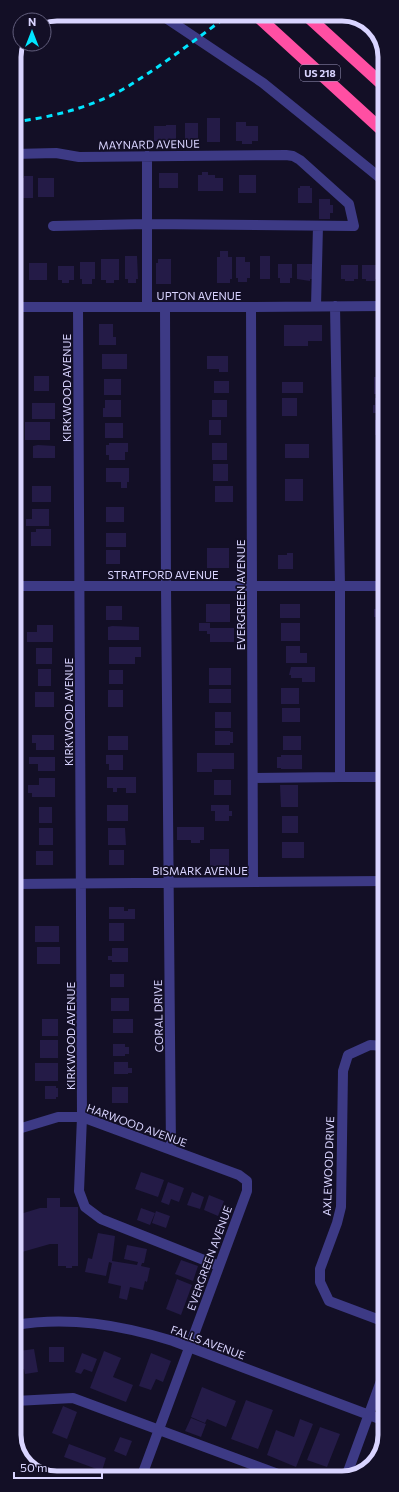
<svg xmlns="http://www.w3.org/2000/svg" width="399" height="1492" font-family="Commissioner,sans-serif">
	<style>
		.building { fill: #241b47 }
		.lines { fill: none; stroke-linecap: round; stroke-linejoin: round }
		.minor { stroke: #3d3a85; stroke-width: 10 }
		.highway { stroke: #ff4fa3; stroke-width: 12 }
		.rail { stroke: #00e5ff; stroke-width: 3; stroke-dasharray: 6 5; stroke-linecap: butt }
		.labels { text-anchor: middle; dominant-baseline: central; stroke-width: 3.5; stroke-linejoin: round; paint-order: stroke }
		.shield { fill: #130f26; stroke: #9e99be; stroke-width: 1 }
		.shield-label { font-size: 10px; font-weight: bold; fill: #d9d4ff }
		.street-label { font-size: 11px; fill: #d9d4ff; stroke: #130f26 }
		.rim { fill: none; stroke: #d9d4ff; stroke-width: 5 }
	</style>
	<rect width="100%" height="100%" fill="#130f26"/>
	<path class="building" d="M207,118H220V142H207Z
		M236,122H246V126H258V141H252V144H242V141H236Z
		M185,123H198V140H185Z
		M166,125H176V141H154V126H166Z
		M202,172H208V175H215V178H223V191H198V175H202Z
		M159,173H178V188H159Z
		M239,175H256V193H239Z
		M24,176H33V198H17V178H24Z
		M38,178H54V197H38Z
		M300,186H310V188H312V203H298V188H300Z
		M319,199H330V205H333V213H330V219H319Z
		M220,251H228V257H232V279H230V283H217V257H220Z
		M125,256H137L138,279H136V283H128V279H125Z
		M260,256H270V279H260Z
		M236,257H245V262H250V278H247V282H238V278H236Z
		M101,259H119V280H114V283H106V280H101Z
		M158,259H171V284H156V263H158Z
		M80,262H95V279H92V284H82V279H80Z
		M29,263H47V280H29Z
		M278,264H292V278H290V283H280V278H278Z
		M297,264H315V279H310V281L297,279Z
		M341,265H358V279H354V281H345V279H341Z
		M362,265H379V279H375V281H366V279H362Z
		M58,266H74V280H69V283H62V280H58Z
		M99,324H113V337H116V345H99Z
		M284,325H322V341H308V346H284Z
		M381,350H384V370H381Z
		M102,354H127V369H102Z
		M207,356H228V372H219V369H207Z
		M34,376H49V391H34Z
		M374,377H384V394H374Z
		M104,379H121V395H104Z
		M214,381H229V393H214Z
		M282,382H303V393H282Z
		M282,398H297V416H282Z
		M375,398H384V413H373V405H375Z
		M105,400H121V417H103V408H105Z
		M212,400H227V417H212Z
		M32,403H55V419H32Z
		M209,420H221V435H209Z
		M375,420H384V435H375Z
		M25,422H50V440H25Z
		M105,423H123V438H105Z
		M109,443H128V452H125V460H109V455H106V445H109Z
		M212,443H227V460H212Z
		M285,444H309V458H285Z
		M38,445L55,446V458H33V446Z
		M213,464H228V481H213Z
		M106,468H129V482H127V488H121V482H106Z
		M285,479H303V501H285Z
		M32,486H51V502H32Z
		M215,486H233V502H215Z
		M106,507H124V522H106Z
		M32,509H49V526H26V519H32Z
		M36,529H51V546H31V532H36Z
		M106,533H126V547H106Z
		M207,548H229V568H207Z
		M106,550H120V564H106Z
		M287,553H293V569H278V555H287Z
		M378,603H384V617H374V609H378Z
		M206,604H230V622H206Z
		M280,604H300V618H280Z
		M106,606H122V620H106Z
		M199,623H210V628H234V642H210V634H207V631H199Z
		M281,623H300V641H281Z
		M37,625H53V642H27V632H37Z
		M112,626L139,627V640H108V627Z
		M286,646H300V653H307V663H286Z
		M109,647H141V657H135V664H109Z
		M36,648H52V664H36Z
		M291,667H315V682H302V678H291V675H289Z
		M209,668H231V685H209Z
		M38,669H51V686H38Z
		M109,670H123V684H109Z
		M281,688H299V704H281Z
		M209,689H231V703H209Z
		M108,690H123V707H108Z
		M35,692H54V707H35Z
		M282,708H300V722H282Z
		M215,712H231V728H215Z
		M215,731H230V732H233V743H230V745H215Z
		M32,735H54V750H36V743H32Z
		M108,736H128V750H108Z
		M283,736H301V750H283Z
		M197,753H234V769H212V772H197Z
		M106,755H123V770H109V764H106Z
		M281,755H302V769H281V768H277V757H281Z
		M29,757H55V771H38V764H29Z
		M107,777H136V793H126V788H117V792H113V788H107Z
		M39,778H55V797H32V793H28V785H39Z
		M214,780H231V795H214Z
		M280,785H298V807H281Z
		M107,805H128V821H107Z
		M211,805H229V811H232V816H229V821H215V811H211Z
		M39,807H52V823H39Z
		M282,816H298V833H282Z
		M378,822H385V833H378Z
		M177,827H204V840H200V843H191V840H177Z
		M39,828H53V845H39Z
		M108,828H125L126,845H108Z
		M282,842H304V858H282Z
		M210,849H229V866H210Z
		M109,850H124V865H109Z
		M36,851H53V865H36Z
		M109,907H124V911H128V909H135V919H109Z
		M109,923H124V941H109Z
		M35,926H59V942H35Z
		M37,947H60V964H37Z
		M112,948H128V962H112V960H108V956H112Z
		M110,974H124V987H110Z
		M111,998H129V1011H111Z
		M42,1019H58V1036H42Z
		M113,1019H133V1033H113Z
		M40,1040H58V1058H40Z
		M113,1044H125V1047H129V1054H125V1056H113Z
		M114,1062H128V1068H132V1073H128V1074H114Z
		M35,1063H58V1081H35Z
		M45,1086H56V1088H58V1097H56V1099H45Z
		M112,1087H128V1103H112Z
		M141,1172L164,1180L158,1197L135,1189Z
		M168,1182L184,1188L179,1202L171,1199L169,1205L161,1202Z
		M192,1192L204,1197L200,1209L187,1205Z
		M209,1195L224,1201L218,1216L204,1210Z
		M47,1198H60V1207H78V1266H72V1268H66V1266H58V1244H50L15,1254V1228L21,1226L17,1215L40,1208H47Z
		M141,1208L155,1213L150,1225L137,1220Z
		M156,1211L170,1216L166,1228L152,1223Z
		M98,1233L115,1236L112,1261L137,1265L138,1262L124,1259L127,1245L147,1249L144,1263H142L141,1266L150,1268L147,1282L145,1281L143,1290L130,1287L127,1300L119,1298L121,1286L108,1283L112,1263L109,1262L106,1276L85,1272L88,1258L92,1259Z
		M181,1260L198,1266L193,1281L175,1274Z
		M177,1279L192,1285L181,1315L166,1309Z
		M49,1347H64V1362H49Z
		M34,1349L38,1372L25,1374L24,1369H22L19,1351Z
		M104,1351L121,1358L113,1377L133,1385L126,1402L90,1388Z
		M82,1353L97,1359L92,1372L84,1369L81,1374L75,1372Z
		M151,1353L171,1361L163,1382L156,1379L151,1390L139,1386Z
		M202,1387L236,1401L226,1427L207,1419L205,1423L191,1417Z
		M246,1400L273,1410L258,1449L231,1439Z
		M63,1406L77,1412L67,1439L52,1433Z
		M191,1418L206,1424L201,1437L185,1431Z
		M300,1419L313,1424L296,1467L267,1455L276,1430L294,1437Z
		M320,1427L340,1434L327,1467L307,1460Z
		M120,1437L132,1441L126,1456L114,1451Z
		M69,1444L106,1458L102,1471L64,1457Z"/>
	<g class="lines">
		<path class="minor" d="M160,14L263,83L384,181
			M368,23L373,28
			M14,154L56,153L79,157L286,155L293,156L300,160L349,204L354,226L147,224L53,226
			M147,156V307
			M316,306L318,226
			M335,306L340,586V777H385
			M14,307H251L384,306
			M78,307L82,1117L79,1191L85,1207L101,1219L219,1266
			M165,307L166,586L171,1150
			M251,307L253,882
			M14,586H384
			M253,778L340,777
			M15,884L385,881
			M385,1046L370,1045L348,1055L343,1071L341,1207L337,1223L320,1269V1282L329,1301L385,1322
			M15,1130L58,1117H82L239,1175L247,1181V1191L141,1478
			M15,1325C69,1316 121,1325 173,1341L385,1421
			M15,1401L73,1398L286,1477
			M346,1477L385,1370"/>
		<path class="highway" d="M255,14L384,132
			M305,14L384,86"/>
		<path class="rail" d="M14,122C55,117 100,105 135,82C168,61 199,37 230,14"/>
	</g>
	<g class="labels">
		<rect class="shield" x="300" y="65" width="40" height="16" rx="3"/>
		<g class="shield-label">
			<text x="320" y="73">US 218</text>
		</g>
		<g class="street-label">
			<text transform="translate(149 144) rotate(-1)">MAYNARD AVENUE</text>
			<text x="199" y="295">UPTON AVENUE</text>
			<text transform="translate(66 388) rotate(-90)">KIRKWOOD AVENUE</text>
			<text x="163" y="574">STRATFORD AVENUE</text>
			<text transform="translate(240 595) rotate(-90)">EVERGREEN AVENUE</text>
			<text transform="translate(68 712) rotate(-90)">KIRKWOOD AVENUE</text>
			<text x="200" y="870">BISMARK AVENUE</text>
			<text transform="translate(158 1016) rotate(-91)">CORAL DRIVE</text>
			<text transform="translate(70 1036) rotate(-90)">KIRKWOOD AVENUE</text>
			<text transform="translate(137 1125) rotate(20)">HARWOOD AVENUE</text>
			<text transform="translate(328 1166) rotate(-88)">AXLEWOOD DRIVE</text>
			<text transform="translate(209 1258) rotate(-70)">EVERGREEN AVENUE</text>
			<text transform="translate(208 1342) rotate(20)">FALLS AVENUE</text>
		</g>
	</g>
	<path d="M0 0H399V1492H0ZM57 21H342A36 36 0 0 1 378 57V1435A36 36 0 0 1 342 1471H57A36 36 0 0 1 21 1435V57A36 36 0 0 1 57 21Z" fill="#130f26" fill-rule="evenodd"/>
	<path class="rim" d="M57 21H342A36 36 0 0 1 378 57V1435A36 36 0 0 1 342 1471H57A36 36 0 0 1 21 1435V57A36 36 0 0 1 57 21Z"/>
	<g transform="translate(32 32)"><circle r="19" fill="#130f26" stroke="#625e7d"/>
	<path d="M0-3L7 15L0 10L-7 15Z" fill="#00e5ff"/>
	<text y="-6" font-size="11" font-weight="bold" text-anchor="middle" fill="#d9d4ff">N</text>
	</g>
	<path d="M14 1472v6h88v-6" fill="none" stroke="#d9d4ff" stroke-width="2"/>
	<text x="20" y="1472" font-size="12" fill="#d9d4ff" stroke="#130f26" stroke-width="3" paint-order="stroke">50 m</text>
</svg>
